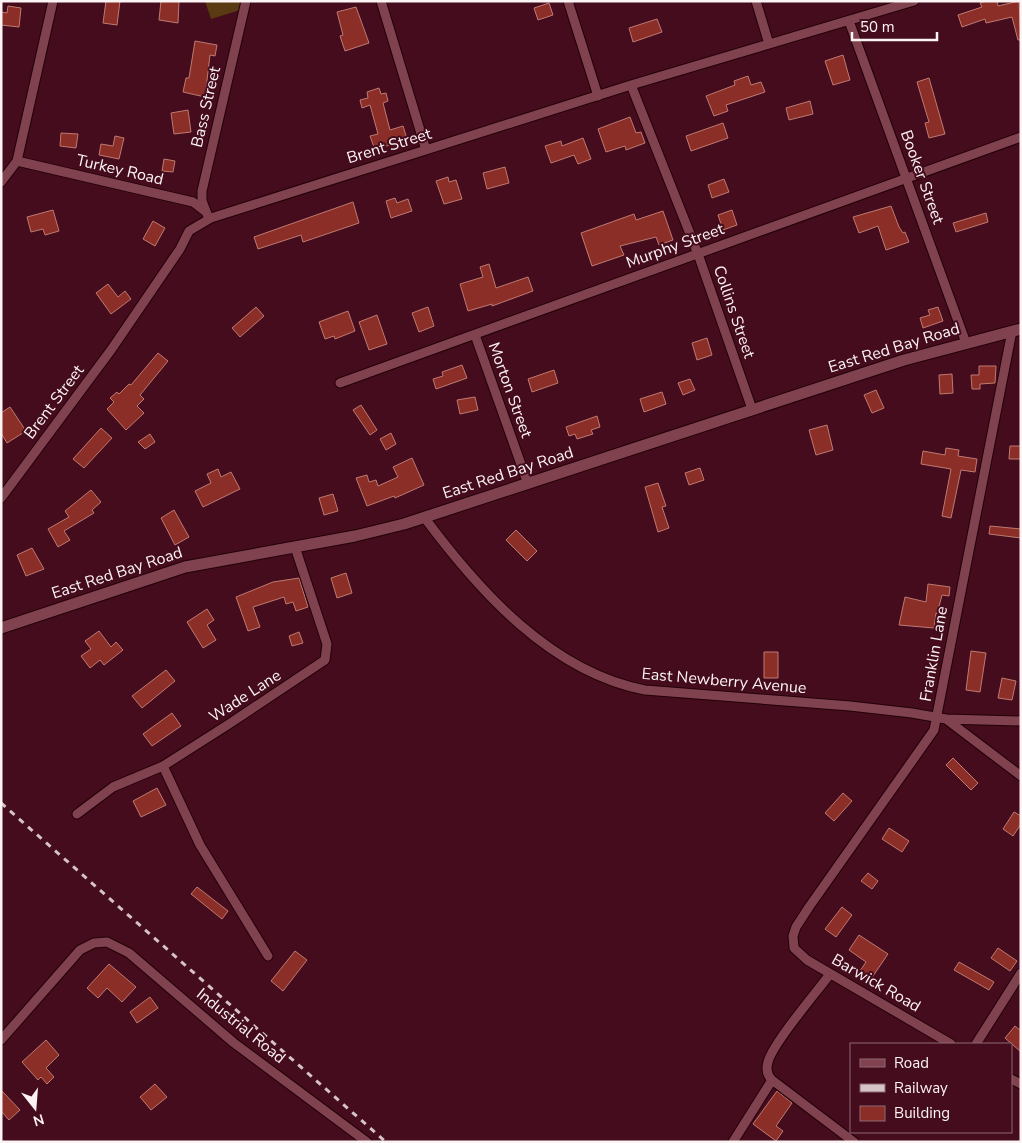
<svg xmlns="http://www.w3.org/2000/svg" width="1022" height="1143" font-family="'Nunito Sans',sans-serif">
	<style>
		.green { fill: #5a3a13 }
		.building { fill: #8b2e27; stroke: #be7a72 }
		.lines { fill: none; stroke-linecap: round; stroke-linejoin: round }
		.minor-casing { stroke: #230008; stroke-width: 11 }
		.tertiary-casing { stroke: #230008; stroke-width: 13 }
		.minor { stroke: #80424f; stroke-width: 9 }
		.tertiary { stroke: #80424f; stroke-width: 11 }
		.rail { stroke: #d5c3c7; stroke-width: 3; stroke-dasharray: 6 6; stroke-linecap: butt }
		.labels { text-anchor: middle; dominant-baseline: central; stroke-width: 4; stroke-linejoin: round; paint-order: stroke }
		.street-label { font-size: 16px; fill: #fbf3f4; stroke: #440c1d }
	</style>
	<rect width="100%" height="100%" fill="#440c1d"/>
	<path class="green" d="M205,1H242L240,10L211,19Z"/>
	<path class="building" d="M106,1H120L117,25L103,23Z
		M161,1H179L178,23L159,20Z
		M986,1H997L998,6L1019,1L1021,40H1018L1012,17L986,23L985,19L962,27L958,15L982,7L980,3Z
		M549,3L553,15L538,20L534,8Z
		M8,6L21,8L19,27L1,25V12L7,13Z
		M356,7L369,43L345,51L340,36L343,35L337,12Z
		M657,19L662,32L633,42L629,28Z
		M195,41L217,45L215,56L210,55L205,97L183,92L186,78H189Z
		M843,55L850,80L833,85L825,61Z
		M748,76L751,85L761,82L765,92L726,105L728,111L714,116L706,96L735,85L734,81Z
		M929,78L945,134L929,138L925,123L929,122L917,82Z
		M379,88L381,94L386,93L388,101L383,103L390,130L403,126L407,139L375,150L370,136L378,134L370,105L362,108L360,100L368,98L367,92Z
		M810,101L813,114L789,120L786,108Z
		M188,110L191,132L174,134L171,113Z
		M630,117L636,133L641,132L645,143L626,150L625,146L606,152L598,129Z
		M723,123L728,138L691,151L686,136Z
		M61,133L78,134L76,148L60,146Z
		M115,136L124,138L119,159L99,155L101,144L113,146Z
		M583,138L591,159L578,164L574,155L551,163L545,146L561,141L562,146Z
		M164,159L175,161L173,172L162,171Z
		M505,167L509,183L487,189L483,173Z
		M448,177L449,182L456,180L462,199L444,204L436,181Z
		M724,179L729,192L712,198L708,185Z
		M395,198L397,203L408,199L412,211L391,218L386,201Z
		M353,202L359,223L303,242L301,235L258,249L254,237Z
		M891,206L899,227L903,233L905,232L909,242L886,250L878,226L859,233L853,217Z
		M53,210L59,231L45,235L43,229L31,232L27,217Z
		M732,210L737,225L723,230L718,215Z
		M663,211L673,240L659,245L656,237L620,246L624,255L592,266L581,233L634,214L636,220Z
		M986,213L988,222L956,232L953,223Z
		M153,221L165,228L155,246L143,239Z
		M489,264L496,288L528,277L533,291L492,306V304L468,311L460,284L483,277L480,267Z
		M108,284L118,297L125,291L131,299L111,314L96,293Z
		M256,307L264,316L240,337L232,328Z
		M428,307L434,326L419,332L412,313Z
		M938,307L943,321L923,328L920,318L930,315L928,310Z
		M348,311L355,331L335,339L334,336L325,339L319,322Z
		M377,315L387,344L369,350L359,322Z
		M707,338L712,355L697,360L692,343Z
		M158,353L168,361L140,395L144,399L137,406L144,413L126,430L107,409L114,402L110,398L117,392L119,394L129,384L131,385Z
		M462,365L467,378L436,389L433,379L443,376L442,372Z
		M979,366H996L995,383L980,384V389H972L971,375H979Z
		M554,370L558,383L532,392L528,379Z
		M952,374L953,393L940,394L939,375Z
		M690,379L695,390L683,395L678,383Z
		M876,390L884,408L872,413L864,395Z
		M662,392L666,404L644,412L640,399Z
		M475,397L478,410L460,414L457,400Z
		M361,405L377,430L370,435L353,410Z
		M10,407L26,431L7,443L1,433V413Z
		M597,416L600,427L591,430L593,434L577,439L575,434L569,436L566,427Z
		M827,425L833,450L816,455L809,430Z
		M101,428L112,438L84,468L73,459Z
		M391,433L396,444L386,450L380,439Z
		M150,434L155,442L145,449L138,442Z
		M1010,446H1021V459H1009Z
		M946,448L959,450L958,456L977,459L975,472L961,470L951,518L942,516L951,469L921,464L923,451L945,455Z
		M412,458L424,485L395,498L394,496L367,506L356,478L367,475L369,482L376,480L378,486L398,477L393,467Z
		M700,468L704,480L689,485L685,473Z
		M218,469L221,477L231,472L240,489L203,507L195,491L211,483L207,474Z
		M658,483L666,506L662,507L669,528L658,532L645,487Z
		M91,490L101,502L92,510L94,513L64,531L70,540L58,547L48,529L69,517L65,511Z
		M333,494L338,511L324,515L319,498Z
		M174,510L189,537L175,545L161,518Z
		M990,526L1021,529V538L989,534Z
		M516,530L537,551L527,561L506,540Z
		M32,548L44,569L26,576L17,555Z
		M346,573L352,593L337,598L331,578Z
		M299,578L308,607L296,611L293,602L286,604L284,597L253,607L260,627L248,631L236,597L273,582Z
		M928,584L950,587L949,596L942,595L937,614L936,613L934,628L899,625L905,597L926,602Z
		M207,609L214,620L207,625L216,640L203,648L187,622Z
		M99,631L111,647L116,642L123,650L104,665L100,660L90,668L81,656L91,649L85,641Z
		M299,632L303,643L292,646L289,636Z
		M971,651L986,653L980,692L966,690Z
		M764,652H778V678H764Z
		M166,670L175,681L142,708L132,696Z
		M1002,678L1016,681L1012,700L998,698Z
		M172,713L181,726L152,746L143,734Z
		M953,758L978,783L971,790L946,765Z
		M157,788L166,805L141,817L133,801Z
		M843,793L852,801L834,821L825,813Z
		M1014,812L1021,816V824L1013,836L1003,829Z
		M889,828L909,841L902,852L882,839Z
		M868,873L878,881L872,889L861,881Z
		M197,887L228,911L222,919L191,894Z
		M842,907L852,915L836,937L825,929Z
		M859,935L888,954L871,979L860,971L866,962L849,950Z
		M998,948L1017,961L1010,971L991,958Z
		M295,951L307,960L283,991L271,981Z
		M959,962L994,982L989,990L954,970Z
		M109,964L136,987L122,1002L107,988L98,998L87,988Z
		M150,997L158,1008L137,1023L130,1012Z
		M1015,1026L1021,1031V1052L1005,1038Z
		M46,1040L59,1055L46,1068L54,1077L47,1084L41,1077L38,1080L22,1062Z
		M155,1084L167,1097L151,1110L140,1097Z
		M1,1090L20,1110L9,1120L1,1111Z
		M777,1091L792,1103L776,1126L783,1131L776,1141L753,1124Z"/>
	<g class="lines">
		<defs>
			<path id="minor" d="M381,1L426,150
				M568,1L598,96
				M756,1L769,44
				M849,21L966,343
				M631,85L698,254L752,409
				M17,161L193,202L206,212
				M1,182L17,161L53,1
				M209,219L202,201V191L246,1
				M475,335L528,484
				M340,383L1021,137
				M1,498L111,350L180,249L189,231L211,218L631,85L914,1
				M424,517C479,591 551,672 645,690L850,706L912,713L946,719L1021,776
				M946,719L1021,721
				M163,766L200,845L268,956
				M77,814L113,787L163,766L229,724L325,660L327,644L295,547
				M830,974C816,993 773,1043 768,1062C766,1069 767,1075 772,1080L854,1142
				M1,1040L80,950L94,943L107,942L129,953L234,1043L367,1142
				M951,1044L807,960L794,948L793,936L796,927L809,907L934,730L1012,331
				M976,1044L1021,973
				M1011,1079L1021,1084
				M733,1142L772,1080"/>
			<path id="tertiary" d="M1,628L185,567L355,536L404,524L904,360L1021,329"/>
		</defs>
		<use href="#minor" class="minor-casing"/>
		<use href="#tertiary" class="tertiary-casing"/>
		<use href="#minor" class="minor"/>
		<use href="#tertiary" class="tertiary"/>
		<path class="rail" d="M1,803L386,1142"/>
	</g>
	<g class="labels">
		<g class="street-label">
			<text transform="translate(206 107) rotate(-77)">Bass Street</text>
			<text transform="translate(389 146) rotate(-17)">Brent Street</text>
			<text transform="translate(120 170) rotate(13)">Turkey Road</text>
			<text transform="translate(922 177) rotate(70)">Booker Street</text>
			<text transform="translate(675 246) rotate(-20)">Murphy Street</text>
			<text transform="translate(734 312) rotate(71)">Collins Street</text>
			<text transform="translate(894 348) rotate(-17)">East Red Bay Road</text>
			<text transform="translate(510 390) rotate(70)">Morton Street</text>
			<text transform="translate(54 402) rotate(-53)">Brent Street</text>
			<text transform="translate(508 473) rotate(-18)">East Red Bay Road</text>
			<text transform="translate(117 573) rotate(-18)">East Red Bay Road</text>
			<text transform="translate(934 654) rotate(-80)">Franklin Lane</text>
			<text transform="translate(724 681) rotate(5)">East Newberry Avenue</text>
			<text transform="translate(245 696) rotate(-33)">Wade Lane</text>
			<text transform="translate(876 983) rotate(30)">Barwick Road</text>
			<text transform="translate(241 1026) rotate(39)">Industrial Road</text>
		</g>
	</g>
	<rect width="1022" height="1143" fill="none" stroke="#fbf3f4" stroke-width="5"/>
	<rect x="850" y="1043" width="162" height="90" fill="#440c1d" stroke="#8d6873"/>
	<rect x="860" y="1059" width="25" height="8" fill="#80424f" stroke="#8d6873"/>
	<text x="894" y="1068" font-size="15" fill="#fbf3f4">Road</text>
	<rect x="860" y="1084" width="25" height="8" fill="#d5c3c7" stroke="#8d6873"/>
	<text x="894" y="1093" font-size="15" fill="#fbf3f4">Railway</text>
	<rect x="860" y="1106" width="25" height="15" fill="#8b2e27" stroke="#8d6873"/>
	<text x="894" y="1118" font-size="15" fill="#fbf3f4">Building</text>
	<g transform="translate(35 1108) rotate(163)" stroke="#440c1d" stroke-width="4" paint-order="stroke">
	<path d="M0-4L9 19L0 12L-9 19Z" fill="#fbf3f4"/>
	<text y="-8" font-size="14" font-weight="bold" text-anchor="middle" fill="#fbf3f4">N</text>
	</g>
	<path d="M852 32v8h85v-8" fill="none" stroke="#fbf3f4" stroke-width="2.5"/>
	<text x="860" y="32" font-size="15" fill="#fbf3f4" stroke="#440c1d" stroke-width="4" paint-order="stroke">50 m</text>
</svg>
